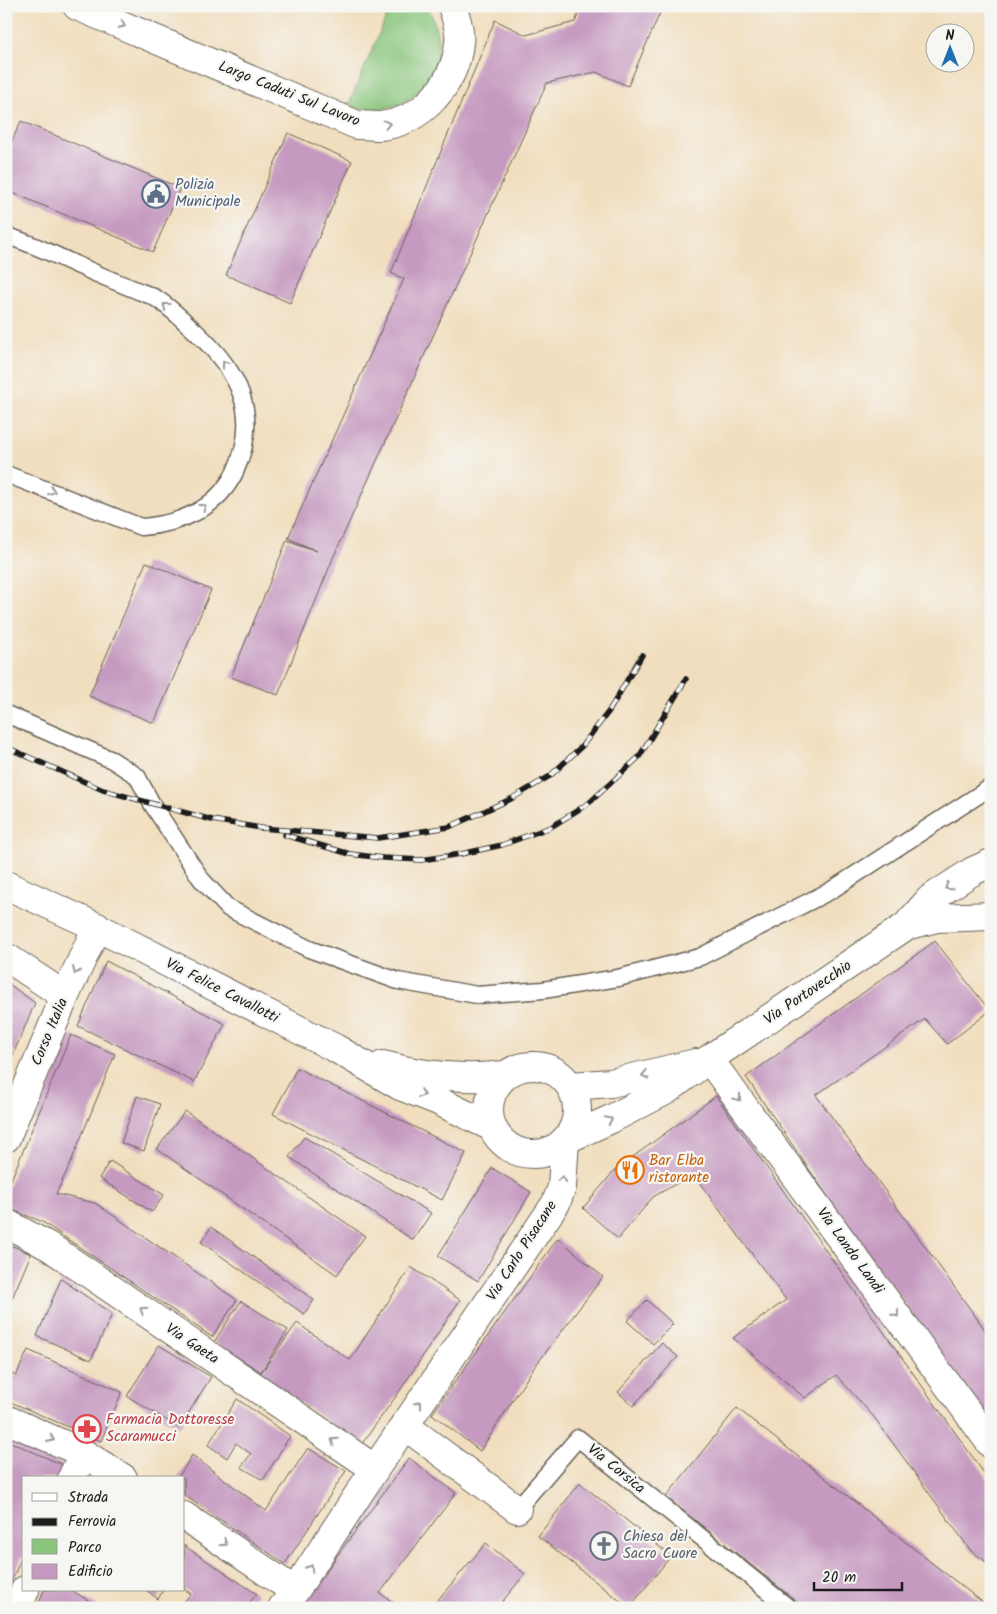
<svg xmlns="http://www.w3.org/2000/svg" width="997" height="1614" font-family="Kalam,sans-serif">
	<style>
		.green { fill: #89c57b; stroke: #52704c }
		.building { fill: #c599c0 }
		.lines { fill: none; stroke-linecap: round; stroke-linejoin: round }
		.service-casing { stroke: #676055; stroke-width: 19 }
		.minor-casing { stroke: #676055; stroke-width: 30 }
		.secondary-casing { stroke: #676055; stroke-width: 30 }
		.service { stroke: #fff; stroke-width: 16 }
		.minor { stroke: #fff; stroke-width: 28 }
		.secondary { stroke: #fff; stroke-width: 28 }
		.rail-casing { stroke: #1c1c1c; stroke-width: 5.5 }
		.rail { stroke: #f6f6f2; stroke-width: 4; stroke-dasharray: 11; stroke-linecap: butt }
		.oneway { stroke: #999 }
		.labels { text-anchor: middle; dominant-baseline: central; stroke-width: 4.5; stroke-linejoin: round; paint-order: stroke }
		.street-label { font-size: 15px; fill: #1c1c1c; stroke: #f6f6f2 }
		.service-label { font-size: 15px; fill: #4e5e75; stroke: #f6f6f2; text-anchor: start }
		.food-label { font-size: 15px; fill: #c56008; stroke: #f6f6f2; text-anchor: start }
		.health-label { font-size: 15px; fill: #be3a42; stroke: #f6f6f2; text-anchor: start }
		.worship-label { font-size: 15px; fill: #5b616d; stroke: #f6f6f2; text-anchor: start }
	</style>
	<rect width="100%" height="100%" fill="#f6f6f2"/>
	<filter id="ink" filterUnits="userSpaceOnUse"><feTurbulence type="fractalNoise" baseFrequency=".02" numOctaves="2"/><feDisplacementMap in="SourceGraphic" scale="10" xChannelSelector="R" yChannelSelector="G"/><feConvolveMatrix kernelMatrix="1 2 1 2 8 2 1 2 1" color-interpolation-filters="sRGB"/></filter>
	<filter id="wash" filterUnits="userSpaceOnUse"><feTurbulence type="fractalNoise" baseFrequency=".0096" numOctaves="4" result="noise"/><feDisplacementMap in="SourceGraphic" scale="20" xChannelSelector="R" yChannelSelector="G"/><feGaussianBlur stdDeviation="1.12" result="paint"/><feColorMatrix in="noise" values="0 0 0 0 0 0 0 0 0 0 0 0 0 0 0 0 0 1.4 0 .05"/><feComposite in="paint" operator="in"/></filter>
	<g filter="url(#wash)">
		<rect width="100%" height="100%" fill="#f1debe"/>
		<path class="green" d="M391,6H427C460,66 414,124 348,106Z"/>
		<g id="blocks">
			<path class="building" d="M582,6H663L628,86L596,72L547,83L333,558L278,695L231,677L287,540L317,551L288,538L404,279L391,273L495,20L526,35L575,22Z
				M21,121L180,188L153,252L6,190V154Z
				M288,133L352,161L290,303L226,275Z
				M146,562L211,590L154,723L89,696Z
				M935,941L990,1011L947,1044L925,1019L816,1095L991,1338V1422L850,1229L746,1077Z
				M106,961L225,1024L194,1082L78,1026Z
				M6,982L35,1003L6,1071Z
				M71,1035L115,1054L71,1162L56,1194L95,1203L237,1300L212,1337L41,1221L6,1208V1192Z
				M297,1068L466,1153L442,1200L273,1114Z
				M137,1096L160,1104L144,1151L121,1143Z
				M716,1096L991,1483V1565L971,1551L874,1417L836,1375L805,1398L733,1338L786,1300L693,1174L653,1197L618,1239L583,1208L615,1170Z
				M185,1111L365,1236L337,1275L157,1149Z
				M304,1137L431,1213L413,1240L289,1157Z
				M110,1161L164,1195L152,1212L99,1178Z
				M492,1168L531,1192L478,1281L438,1256Z
				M211,1227L314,1300L304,1314L201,1242Z
				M558,1238L603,1277L533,1369L480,1451L432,1414Z
				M6,1243L31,1254L6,1312Z
				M411,1267L460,1300L399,1392L361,1445L260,1374L297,1323L350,1360Z
				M61,1279L112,1314L91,1360L37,1336Z
				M647,1300L673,1324L653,1344L627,1321Z
				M241,1301L288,1330L261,1372L214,1342Z
				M662,1343L678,1357L633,1406L618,1392Z
				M159,1345L211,1377L179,1428L127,1396Z
				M28,1350L122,1392L101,1441L6,1400V1370L16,1376Z
				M237,1399L290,1436L263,1480L241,1467L251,1454L236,1443L227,1458L208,1445Z
				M737,1408L932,1563L990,1608H805L666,1497Z
				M6,1440L63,1465L57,1478H24V1552L6,1594Z
				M308,1448L346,1471L285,1564L184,1495V1478H178L192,1455L266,1511Z
				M409,1458L456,1493L380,1593L401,1608H314L304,1601Z
				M580,1483L671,1556L629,1608L538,1536Z
				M486,1543L525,1574L497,1608H431Z
				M184,1545L189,1549L257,1594L245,1608H178L191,1594L184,1589Z
				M44,1590H71L101,1608H37Z
				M146,1590H163L158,1599Z"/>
		</g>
	</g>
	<g filter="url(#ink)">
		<use href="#blocks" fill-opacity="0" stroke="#676055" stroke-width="1"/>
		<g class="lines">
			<defs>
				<path id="service" d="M6,236C33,243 58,257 84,268C101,276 119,283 136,290C143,293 151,295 157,299C171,308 183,320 195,331C238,371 262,413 235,472C217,509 180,524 141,527L6,474
					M6,714L112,760L137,776L152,804L201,879L228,908L309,949L398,981L477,995L543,990L618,978L700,957L830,891L991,787
					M517,1509L578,1438L789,1608"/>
				<path id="minor" d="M77,6L357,125C365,125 373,126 380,126C422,122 455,84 459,43C461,31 456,18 452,6
					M6,957L65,996
					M709,1059L991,1444
					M6,1138L65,996L97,927
					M6,1223L50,1247L375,1469
					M6,1419L83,1453L123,1478
					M404,1425L517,1509
					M72,1478L83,1453
					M184,1516L295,1591
					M18,1608L25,1590
					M282,1608L295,1591L375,1469L556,1203L562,1187L565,1140"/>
				<path id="secondary" d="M6,885L97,927L335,1048L400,1086L436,1100L492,1127
					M906,926L937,918L991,916
					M383,1065C423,1076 465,1080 506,1075
					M489 1110a44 44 0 1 1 88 0a44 44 0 1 1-88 0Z
					M570,1086L611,1083L696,1063
					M565,1140L611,1119L667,1090L709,1059L906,926L930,899L973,871L991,863"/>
			</defs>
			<use href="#service" class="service-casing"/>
			<use href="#minor" class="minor-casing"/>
			<use href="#secondary" class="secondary-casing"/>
			<use href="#service" class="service"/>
			<use href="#minor" class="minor"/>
			<use href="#secondary" class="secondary"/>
			<defs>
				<path id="rail" d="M6,747L103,790L212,820L261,828L378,838L449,827L511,799L550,776L582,746L609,711L642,655
					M285,835L350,854L383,858L421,860L461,854L502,845L551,827L589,803L639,757L686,679"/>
			</defs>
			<use href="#rail" class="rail-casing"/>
			<use href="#rail" class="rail"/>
		</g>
		<defs><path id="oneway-chevron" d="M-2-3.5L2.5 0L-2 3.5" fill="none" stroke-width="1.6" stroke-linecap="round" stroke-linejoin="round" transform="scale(1.25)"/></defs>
		<g class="oneway">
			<use href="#oneway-chevron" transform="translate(122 25) rotate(23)"/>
			<use href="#oneway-chevron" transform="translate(387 124) rotate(-13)"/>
			<use href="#oneway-chevron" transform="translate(166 306) rotate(-142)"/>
			<use href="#oneway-chevron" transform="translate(225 364) rotate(-127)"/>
			<use href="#oneway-chevron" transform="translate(52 491) rotate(21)"/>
			<use href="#oneway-chevron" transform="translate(203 507) rotate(-36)"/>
			<use href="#oneway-chevron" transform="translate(948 887) rotate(147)"/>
			<use href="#oneway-chevron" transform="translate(76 971) rotate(114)"/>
			<use href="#oneway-chevron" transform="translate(645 1075) rotate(167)"/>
			<use href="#oneway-chevron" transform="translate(422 1094) rotate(21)"/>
			<use href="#oneway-chevron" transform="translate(738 1098) rotate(54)"/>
			<use href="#oneway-chevron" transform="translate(609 1120) rotate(-26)"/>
			<use href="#oneway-chevron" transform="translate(562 1179) rotate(-85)"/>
			<use href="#oneway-chevron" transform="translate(143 1310) rotate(-146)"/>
			<use href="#oneway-chevron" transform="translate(896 1314) rotate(54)"/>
			<use href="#oneway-chevron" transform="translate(419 1404) rotate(-55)"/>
			<use href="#oneway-chevron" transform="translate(51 1439) rotate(24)"/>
			<use href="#oneway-chevron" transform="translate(334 1441) rotate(-146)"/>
			<use href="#oneway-chevron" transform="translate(224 1543) rotate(34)"/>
			<use href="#oneway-chevron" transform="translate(310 1568) rotate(-57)"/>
		</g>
	</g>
	<defs>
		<symbol id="civic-ring" viewBox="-11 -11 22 22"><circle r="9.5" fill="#f6f6f2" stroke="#5c6f8a" stroke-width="1.5"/><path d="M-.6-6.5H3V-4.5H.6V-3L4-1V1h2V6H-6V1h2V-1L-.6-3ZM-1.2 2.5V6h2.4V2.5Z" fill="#5c6f8a"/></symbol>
		<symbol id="restaurant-ring" viewBox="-11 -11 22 22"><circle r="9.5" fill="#f6f6f2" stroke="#e8710a" stroke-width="1.5"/><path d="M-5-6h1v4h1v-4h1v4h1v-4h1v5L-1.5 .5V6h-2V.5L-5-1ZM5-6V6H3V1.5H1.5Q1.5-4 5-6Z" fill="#e8710a"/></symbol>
		<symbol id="pharmacy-ring" viewBox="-11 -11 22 22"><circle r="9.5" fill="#f6f6f2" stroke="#e0444e" stroke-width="1.5"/><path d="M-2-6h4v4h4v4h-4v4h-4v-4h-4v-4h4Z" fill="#e0444e"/></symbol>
		<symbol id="church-ring" viewBox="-11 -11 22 22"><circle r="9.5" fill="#f6f6f2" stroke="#6b7280" stroke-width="1.5"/><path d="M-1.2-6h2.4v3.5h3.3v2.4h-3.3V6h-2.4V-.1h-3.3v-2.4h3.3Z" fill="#6b7280"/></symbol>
	</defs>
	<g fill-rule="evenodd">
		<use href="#civic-ring" x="140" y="178" width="32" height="32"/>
		<use href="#restaurant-ring" x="614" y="1154" width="32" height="32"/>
		<use href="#pharmacy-ring" x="71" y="1413" width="32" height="32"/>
		<use href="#church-ring" x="588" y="1530" width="32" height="32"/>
	</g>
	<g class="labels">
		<g class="street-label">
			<text transform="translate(289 94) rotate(22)">Largo Caduti Sul Lavoro</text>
			<text transform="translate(222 991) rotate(27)">Via Felice Cavallotti</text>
			<text transform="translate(808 993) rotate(-34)">Via Portovecchio</text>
			<text transform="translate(50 1032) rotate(-67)">Corso Italia</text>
			<text transform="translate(522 1251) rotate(-57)">Via Carlo Pisacane</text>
			<text transform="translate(850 1251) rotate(54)">Via Lando Landi</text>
			<text transform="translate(192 1344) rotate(34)">Via Gaeta</text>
			<text transform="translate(616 1469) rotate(39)">Via Corsica</text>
		</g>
		<g class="service-label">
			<text x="175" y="185">Polizia<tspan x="175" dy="17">Municipale</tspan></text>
		</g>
		<g class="food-label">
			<text x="649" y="1161">Bar Elba<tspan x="649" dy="17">ristorante</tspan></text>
		</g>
		<g class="health-label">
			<text x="106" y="1420">Farmacia Dottoresse<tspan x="106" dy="17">Scaramucci</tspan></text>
		</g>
		<g class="worship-label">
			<text x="623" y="1537">Chiesa del<tspan x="623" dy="17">Sacro Cuore</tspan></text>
		</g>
	</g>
	<rect width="997" height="1614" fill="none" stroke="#f6f6f2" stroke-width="25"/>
	<rect x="22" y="1476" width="162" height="115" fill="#f6f6f2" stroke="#9f9f9c"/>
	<rect x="32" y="1493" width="25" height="8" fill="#ffffff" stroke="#9f9f9c"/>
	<text x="68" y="1502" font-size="15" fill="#1c1c1c">Strada</text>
	<rect x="32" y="1518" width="25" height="8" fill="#1c1c1c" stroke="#9f9f9c"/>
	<text x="68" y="1526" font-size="15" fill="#1c1c1c">Ferrovia</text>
	<rect x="32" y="1539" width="25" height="15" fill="#89c57b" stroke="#9f9f9c"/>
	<text x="68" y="1552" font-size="15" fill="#1c1c1c">Parco</text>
	<rect x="32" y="1564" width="25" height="15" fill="#c599c0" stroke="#9f9f9c"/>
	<text x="68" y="1576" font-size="15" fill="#1c1c1c">Edificio</text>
	<g transform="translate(950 48)"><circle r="24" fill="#f6f6f2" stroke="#9f9f9c"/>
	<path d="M0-4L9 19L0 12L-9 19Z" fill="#1f6fb2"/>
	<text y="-8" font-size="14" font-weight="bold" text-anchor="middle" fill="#1c1c1c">N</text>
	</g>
	<path d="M814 1582v8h88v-8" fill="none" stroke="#1c1c1c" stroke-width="2.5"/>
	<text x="822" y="1582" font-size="15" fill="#1c1c1c" stroke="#f6f6f2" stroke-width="4" paint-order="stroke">20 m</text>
</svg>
